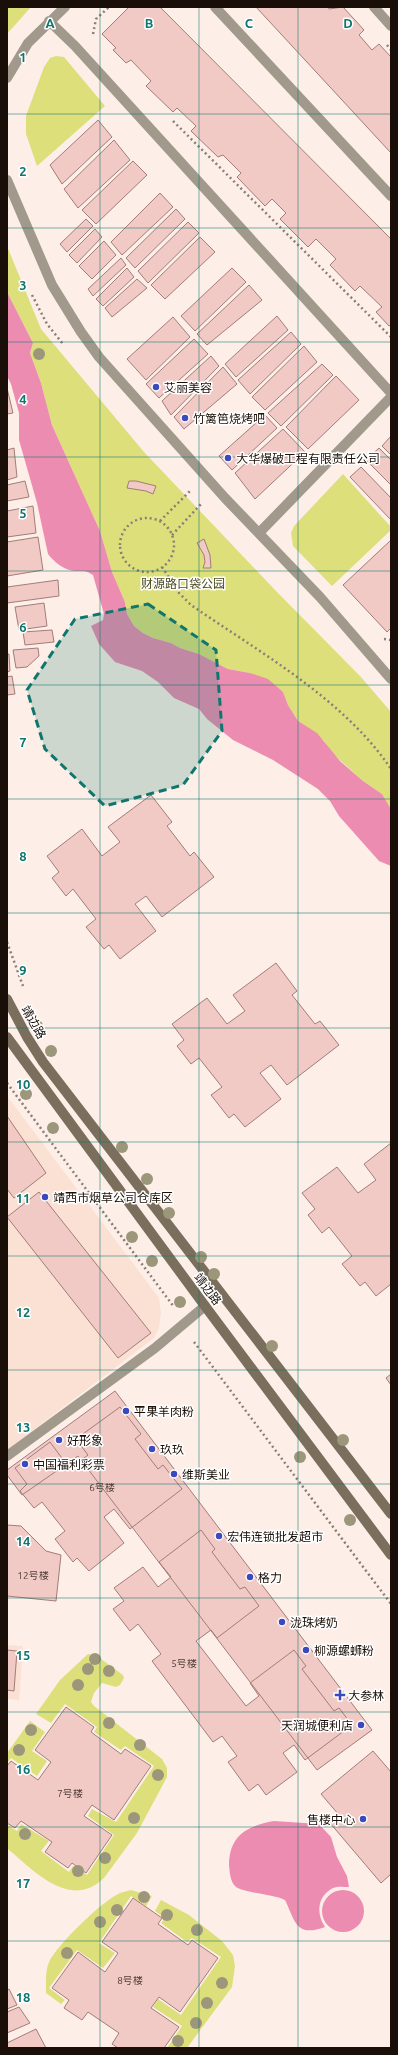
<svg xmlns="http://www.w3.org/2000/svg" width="398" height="2055" font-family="Ubuntu,'Noto Sans SC',sans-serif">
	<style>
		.built { fill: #fae1d3 }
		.green { fill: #dddf7b }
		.water { fill: #ed8cb1 }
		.building { fill: #f1c9c5; stroke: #a27d7a }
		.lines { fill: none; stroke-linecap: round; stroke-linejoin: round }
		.path { stroke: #8b7e77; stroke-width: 2.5; stroke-dasharray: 2 3; stroke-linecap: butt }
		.service { stroke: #a1998c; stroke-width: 10 }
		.minor { stroke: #a1998c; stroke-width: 10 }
		.secondary { stroke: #7a6f5c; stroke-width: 10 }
		.tree { fill: #9c967b }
		.marked { fill: #0f766e; fill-opacity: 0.2; stroke: #0f766e; stroke-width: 3; stroke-dasharray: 8 5; stroke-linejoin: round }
		.grid { fill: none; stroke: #0f766e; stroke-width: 1; stroke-opacity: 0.55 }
		.poi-dot { fill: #3a4abd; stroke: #fff; stroke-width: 1.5 }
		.labels { text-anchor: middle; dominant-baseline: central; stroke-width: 3; stroke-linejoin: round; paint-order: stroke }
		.number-label { font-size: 10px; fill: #503e37 }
		.poi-label { font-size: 12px; fill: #1a0f08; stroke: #fff; text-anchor: start }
		.park-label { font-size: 12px; fill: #4c4d22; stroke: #fff }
		.street-label { font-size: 12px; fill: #1a0f08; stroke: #fff }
		.grid-label { font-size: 13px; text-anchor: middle; font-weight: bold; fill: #0f766e; stroke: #fff; stroke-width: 3; stroke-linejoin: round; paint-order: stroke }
	</style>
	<rect width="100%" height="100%" fill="#fdefe7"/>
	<path class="built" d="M7,1096L159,1298L161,1313L159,1328L154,1338L7,1450Z
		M7,1645L23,1646L19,1700L7,1699Z"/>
	<path class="green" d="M7,7H31L7,34Z
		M56,56L64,57L105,106L37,166L26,134V116L44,67L50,58Z
		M7,246L41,329L144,452L276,591L361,677L391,712V809L382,794L363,781L330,751L324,741L298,721L288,705L283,692L250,673L228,669L199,654L180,648L171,643L153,638L143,633L134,626L127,614L125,602L112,572L100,531L52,425L41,383L30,353L33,343L7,292Z
		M343,474L391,527V530L332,586L293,546L291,533L294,526Z
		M88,1654L97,1656L123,1675L124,1678L120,1685L116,1687L102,1683L94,1693L91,1702L94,1706L162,1759L167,1768V1777L137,1833L104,1878C70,1911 33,1870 7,1848V1825L17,1831L21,1824L49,1841L41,1851L69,1872L73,1866L87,1875L114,1835L88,1816L92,1809L116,1822L154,1766L125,1746L121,1750L94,1732L97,1727L65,1704L51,1723L36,1714L60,1680Z
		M30,1721L45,1732L32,1751L47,1761L37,1776L11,1758L7,1763V1753Z
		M131,1890L152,1896L146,1906L131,1896L99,1943L115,1953L103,1968L77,1950L49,1988L65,2000L61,2004L46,1993C46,1983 45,1972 49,1962C57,1945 102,1901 120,1893C123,1892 128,1891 131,1890Z
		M161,1900L189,1915L222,1941L233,1955L235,1966L232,1987L187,2048H167L182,2026L153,2007L158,1999L181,2015L221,1957L192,1938L187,1942L161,1923L165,1918L155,1911Z"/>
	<path class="water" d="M7,292L33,343L30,353L41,383L52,425L100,531L112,572L125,602L127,614L134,626L143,633L153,638L171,643L180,648L199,654L228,669L250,673L268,679L283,692L288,705L298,721L317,733L340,761L363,781L382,794L391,809V866L379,861L339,816L330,801L318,789L273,760L233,740L207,719L199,709L174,698L158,682L142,671L115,662L99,644L91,626L103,620L104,614L93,575C86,570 83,571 75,571C65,571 53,561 48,554L37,503L19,440V413L11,384L7,376Z
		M274,1821L319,1824L331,1837L337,1857L347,1876L349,1887C344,1887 338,1886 333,1888C317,1896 316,1914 325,1927C295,1938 295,1920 285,1900C273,1894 242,1893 235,1886C230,1881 230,1872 229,1866C229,1835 247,1826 274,1821Z
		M322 1911a21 21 0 1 1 42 0a21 21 0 1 1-42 0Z"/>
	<path class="building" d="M129,7H160L391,239V325L389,326L376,312L382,307L360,286L355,291L330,265L336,259L316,239L308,247L280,219L286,213L272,199L265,206L237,177L241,173L223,155L218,157L191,131L196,126L177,108L173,112L146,86L151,81L131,60L126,63L113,50L116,48L102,34Z
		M256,7H328L329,9L343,7L364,30L359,35L372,50L379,44L391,57V153Z
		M98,120L112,137L62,184L50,165Z
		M114,140L130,160L78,208L64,189Z
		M133,161L147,175L96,224L82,210Z
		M160,193L173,207L122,255L111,242Z
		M176,209L185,219L135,268L126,258Z
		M86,219L93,226L67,252L60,244Z
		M188,222L199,233L148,283L138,271Z
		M95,229L102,237L77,263L69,255Z
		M200,237L215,252L165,299L151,285Z
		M104,241L116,255L92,279L79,266Z
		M121,258L126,265L93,296L88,289Z
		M127,268L134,277L103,306L96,299Z
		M232,268L246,282L195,331L181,316Z
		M137,279L147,288L112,317L105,308Z
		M249,285L262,300L207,345L197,334Z
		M277,316L288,330L236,377L225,364Z
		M173,317L190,337L146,380L127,359Z
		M291,332L301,344L250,394L238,380Z
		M194,339L208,354L159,398L146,384Z
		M304,346L317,362L265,410L252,397Z
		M211,356L219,366L171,415L162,401Z
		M322,364L333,375L281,426L268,413Z
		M223,367L237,384L184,429L174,417Z
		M336,376L359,400L308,449L286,427Z
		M7,388L13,413L7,414Z
		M265,415L277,428L232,470L219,456Z
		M283,429L305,452L255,499L235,473Z
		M391,436V455L382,446Z
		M14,448L17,477L7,480V450Z
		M379,448L391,460V485L366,460Z
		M361,467L391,498V520L350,477Z
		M25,481L29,497L7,501V485Z
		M129,481H136L156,486L153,494L146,491L127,488Z
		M33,506L36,533L7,537V511Z
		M38,537L43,570L7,576V542Z
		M204,539L210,555L211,568H203L205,562L204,555L197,543Z
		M391,540V628L387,632L343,585Z
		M58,580L59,596L7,603V587Z
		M44,603L47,626L19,630L15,607Z
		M52,630L54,642L25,645L23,632Z
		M38,648L39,656L27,667L16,668L13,650Z
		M7,654H9L10,671L7,672Z
		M12,676L15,694L7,695V677Z
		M151,795L172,822L167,826L190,856L194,852L214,877L162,917L146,896L135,904L156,931L120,959L109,945L104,949L86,927L96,919L73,889L66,896L52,878L59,872L47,856L82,829L102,856L120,842L108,827Z
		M276,963L297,991L292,995L315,1024L320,1021L339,1045L287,1085L271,1065L260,1073L281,1099L245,1127L234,1114L229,1118L211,1095L222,1087L199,1058L191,1064L177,1046L184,1040L172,1024L207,998L227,1024L245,1011L233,995Z
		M7,1116L46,1173L14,1198L7,1189Z
		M391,1143V1284L376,1296L365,1282L360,1286L342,1264L352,1256L329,1227L322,1233L308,1215L315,1209L302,1193L337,1167L358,1193L376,1180L364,1164Z
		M39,1192L151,1333L118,1358L7,1217Z
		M391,1374V1385L386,1378Z
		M115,1391L372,1730L317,1770L78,1456L22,1495L7,1475V1470Z
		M120,1407L141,1434L135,1439L158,1469L163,1465L182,1489L130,1529L114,1509L104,1517L124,1543L89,1571L77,1558L73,1562L55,1539L65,1531L42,1502L34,1508L20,1491L27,1484L15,1468L50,1442L70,1469L88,1455L76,1439Z
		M7,1525L21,1526L46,1551L61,1555L56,1601L7,1596Z
		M201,1530L215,1549L212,1552L240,1589L245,1587L259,1606L217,1638L211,1630L196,1641L246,1706L259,1696L250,1683L294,1650L306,1666L302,1669L334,1711L339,1708L352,1725L305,1760L294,1745L283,1753L297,1772L266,1795L258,1784L249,1791L228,1762L237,1756L222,1736L213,1742L152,1661L161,1654L138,1624L130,1631L113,1609L124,1601L114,1588L143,1567L158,1587L171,1577L159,1562Z
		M7,1650L17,1651L14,1691L7,1690Z
		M66,1707L94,1727L91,1732L121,1754L125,1749L151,1766L114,1820L92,1805L84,1816L112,1835L86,1873L72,1863L68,1868L45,1852L52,1842L21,1821L15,1828L7,1823V1766L11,1761L38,1780L51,1762L35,1750Z
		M373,1751L391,1772V1874L381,1883L330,1823L339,1815L321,1794Z
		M133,1898L162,1918L158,1924L188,1945L192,1940L218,1958L180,2012L159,1997L151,2008L179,2027L164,2048H118L112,2044L119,2033L88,2012L82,2020L64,2008L69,2000L52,1988L78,1952L105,1972L118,1953L102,1942Z
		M9,1989L17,2005L7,2009V1990Z
		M19,2007L30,2023L7,2033V2012Z
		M36,2029L46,2048H7V2043Z"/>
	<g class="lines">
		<path class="path" d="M93,34L96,19L109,7
			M387,45L391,50
			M173,121L391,337
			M32,295L47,324L63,344
			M120 545a27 27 0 1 1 54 0a27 27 0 1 1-54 0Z
			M160,521L191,490
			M172,535L202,503
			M162,567L179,593L191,605C259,652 344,699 391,769
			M384,639L391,640
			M7,942L23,986
			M7,1083L174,1307
			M194,1342L391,1604"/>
		<path class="service" d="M215,7L391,196"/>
		<path class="minor" d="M374,7L391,26
			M49,21L75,46L391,393
			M7,78L28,43L65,7
			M7,180L52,285L81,332L99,357L225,498L320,597L391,679
			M260,532L391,397
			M7,1456L155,1348L205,1306"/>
		<path class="secondary" d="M7,999L27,1037L43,1062L391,1514
			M7,1037L205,1306L391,1555"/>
	</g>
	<g class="tree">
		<circle cx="39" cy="354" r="6"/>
		<circle cx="37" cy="1026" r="6"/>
		<circle cx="51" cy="1051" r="6"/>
		<circle cx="26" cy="1094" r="6"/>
		<circle cx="53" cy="1128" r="6"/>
		<circle cx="122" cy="1147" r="6"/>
		<circle cx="147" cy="1179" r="6"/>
		<circle cx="157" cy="1198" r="6"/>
		<circle cx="169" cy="1213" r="6"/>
		<circle cx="132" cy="1237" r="6"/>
		<circle cx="201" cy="1257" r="6"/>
		<circle cx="152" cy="1261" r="6"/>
		<circle cx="214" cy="1274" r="6"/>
		<circle cx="180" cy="1302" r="6"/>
		<circle cx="272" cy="1346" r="6"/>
		<circle cx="343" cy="1440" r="6"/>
		<circle cx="300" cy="1457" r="6"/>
		<circle cx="350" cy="1520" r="6"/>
		<circle cx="95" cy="1659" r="6"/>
		<circle cx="88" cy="1669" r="6"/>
		<circle cx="109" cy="1671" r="6"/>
		<circle cx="78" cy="1685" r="6"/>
		<circle cx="109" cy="1723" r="6"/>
		<circle cx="31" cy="1730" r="6"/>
		<circle cx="140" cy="1745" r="6"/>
		<circle cx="19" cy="1750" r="6"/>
		<circle cx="158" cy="1775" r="6"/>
		<circle cx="134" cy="1818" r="6"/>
		<circle cx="25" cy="1834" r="6"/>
		<circle cx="105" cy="1858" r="6"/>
		<circle cx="78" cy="1871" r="6"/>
		<circle cx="144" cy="1897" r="6"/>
		<circle cx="117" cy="1910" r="6"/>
		<circle cx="167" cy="1915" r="6"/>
		<circle cx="100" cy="1922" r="6"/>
		<circle cx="197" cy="1930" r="6"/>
		<circle cx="67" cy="1953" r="6"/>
		<circle cx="222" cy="1983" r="6"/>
		<circle cx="207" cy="2003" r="6"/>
		<circle cx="196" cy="2023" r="6"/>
		<circle cx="178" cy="2041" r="6"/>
	</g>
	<path class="marked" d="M148,604L216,650L222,731L183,785L105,806L45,749L27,690L75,619Z"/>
	<path class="grid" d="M100,7V2048M199,7V2048M298,7V2048M7,114H391M7,228H391M7,342H391M7,457H391M7,571H391M7,685H391M7,799H391M7,913H391M7,1028H391M7,1142H391M7,1256H391M7,1370H391M7,1484H391M7,1598H391M7,1712H391M7,1827H391M7,1941H391"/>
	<g class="poi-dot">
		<circle cx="156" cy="387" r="4"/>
		<circle cx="185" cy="418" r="4"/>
		<circle cx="228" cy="458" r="4"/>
		<circle cx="45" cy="1197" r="4"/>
		<circle cx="126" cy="1411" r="4"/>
		<circle cx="59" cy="1440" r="4"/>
		<circle cx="152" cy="1449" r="4"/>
		<circle cx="25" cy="1464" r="4"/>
		<circle cx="174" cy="1474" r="4"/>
		<circle cx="219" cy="1536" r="4"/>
		<circle cx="250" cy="1577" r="4"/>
		<circle cx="282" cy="1622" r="4"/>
		<circle cx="306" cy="1650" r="4"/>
		<path d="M338 1689h4v4h4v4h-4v4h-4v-4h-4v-4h4z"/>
		<circle cx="361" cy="1725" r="4"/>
		<circle cx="363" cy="1819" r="4"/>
	</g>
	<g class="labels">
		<g class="number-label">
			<text x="102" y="1487">6号楼</text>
			<text x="33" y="1575">12号楼</text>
			<text x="184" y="1663">5号楼</text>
			<text x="70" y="1793">7号楼</text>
			<text x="130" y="1980">8号楼</text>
		</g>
		<g class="poi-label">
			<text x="164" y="387">艾丽美容</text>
			<text x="193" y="418">竹篱笆烧烤吧</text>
			<text x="236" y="458">大华爆破工程有限责任公司</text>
			<text x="53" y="1197">靖西市烟草公司仓库区</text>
			<text x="134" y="1411">平果羊肉粉</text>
			<text x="67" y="1440">好形象</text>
			<text x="160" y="1449">玖玖</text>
			<text x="33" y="1464">中国福利彩票</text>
			<text x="182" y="1474">维斯美业</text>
			<text x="227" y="1536">宏伟连锁批发超市</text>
			<text x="258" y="1577">格力</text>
			<text x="290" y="1622">泷珠烤奶</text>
			<text x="314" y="1650">柳源螺蛳粉</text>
			<text x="348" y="1695">大参林</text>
			<text x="353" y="1725" text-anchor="end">天润城便利店</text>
			<text x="355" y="1819" text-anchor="end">售楼中心</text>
		</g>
		<g class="park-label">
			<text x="183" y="583">财源路口袋公园</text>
		</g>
		<g class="street-label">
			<text transform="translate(34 1022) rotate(60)">靖边路</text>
			<text transform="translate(208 1289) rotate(53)">靖边路</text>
		</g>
	</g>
	<g class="grid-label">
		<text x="50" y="28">A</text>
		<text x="149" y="28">B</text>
		<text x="249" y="28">C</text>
		<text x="348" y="28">D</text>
		<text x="23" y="62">1</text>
		<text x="23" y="176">2</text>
		<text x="23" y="290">3</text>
		<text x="23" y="404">4</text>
		<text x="23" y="518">5</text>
		<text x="23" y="632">6</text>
		<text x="23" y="747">7</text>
		<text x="23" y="861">8</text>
		<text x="23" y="975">9</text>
		<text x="23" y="1089">10</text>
		<text x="23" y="1203">11</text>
		<text x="23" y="1317">12</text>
		<text x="23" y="1432">13</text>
		<text x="23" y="1546">14</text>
		<text x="23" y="1660">15</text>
		<text x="23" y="1774">16</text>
		<text x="23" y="1888">17</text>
		<text x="23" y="2002">18</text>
	</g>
	<rect width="398" height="2055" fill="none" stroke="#1a0f08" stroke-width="16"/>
</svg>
